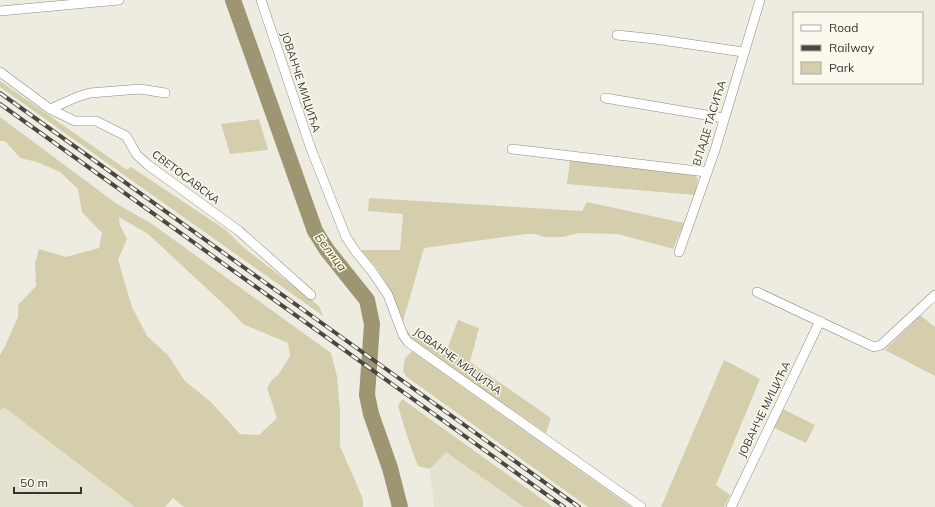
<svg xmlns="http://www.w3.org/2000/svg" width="935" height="507" font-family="Mulish,sans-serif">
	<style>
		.built { fill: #e5e1cf }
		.green { fill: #d4ceac; fill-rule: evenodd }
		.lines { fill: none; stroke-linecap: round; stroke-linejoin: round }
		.river { stroke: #9e9672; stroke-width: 16 }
		.minor-casing { stroke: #8d8b80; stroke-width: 10 }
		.minor { stroke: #fff; stroke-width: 9 }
		.rail-casing { stroke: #494742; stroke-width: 4 }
		.rail { stroke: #fbf9ed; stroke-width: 2.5; stroke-dasharray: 8; stroke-linecap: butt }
		.labels { text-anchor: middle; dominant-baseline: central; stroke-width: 3; stroke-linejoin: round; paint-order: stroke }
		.street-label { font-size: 11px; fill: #35342f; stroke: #fbf9ed }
		.water-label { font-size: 12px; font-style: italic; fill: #5e5211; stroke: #fbf9ed }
	</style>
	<rect width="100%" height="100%" fill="#eeece0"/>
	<path class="built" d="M4,407L135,507H0V411Z
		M446,452L524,507H434L430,469Z"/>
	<path class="green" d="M0,81L127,170L131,167L226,230L243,247L319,306L323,316L0,87Z
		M0,117L117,204L152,224L331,353L337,376L340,411V446L363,499V507H184L173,498L165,507H135L4,407L0,411V355L5,346L18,317V305L36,286L35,263L39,249L66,257L99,248L102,233L82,212L78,189L60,172L37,162L20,158L5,141H0ZM119,217L148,234L232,312L243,324L288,343L290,356L278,375L271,381L267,388L277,418L259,435L240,434L212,403L185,381L168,355L147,336L132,307L118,260L127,239L120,225Z
		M259,119L268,150L230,154L221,124Z
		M570,160L690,173L695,175L698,179L695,195L567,184Z
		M369,198L582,211L587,202L684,223L673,249L618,234L579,233L563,237H545L535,234H526L424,248L402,325L411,335L445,355L458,320L479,328L470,362L551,418L546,433L413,341L405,334L386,283L376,267L361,250H400L403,214L368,211Z
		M920,315L935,327V376L885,350Z
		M412,351L631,507H588L407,377L403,371L405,358Z
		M724,360L760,379L716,485L730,495L724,507H661Z
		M402,399L553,507H524L446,452L430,469L418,466L409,442L398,406Z
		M781,408L815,425L806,443L772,427Z"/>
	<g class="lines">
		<path class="river" d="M233,0L315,231L327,250L367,300L372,324L367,395L371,414L390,468L400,507"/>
		<defs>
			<path id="minor" d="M261,0L311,149L346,237L356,252L371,270L388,295L403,335L408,342L641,507
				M0,11L119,0
				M617,35L655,39L743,52
				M0,72L50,109L75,121H96L126,136L137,155L148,165L239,231L311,295
				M605,98L724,118
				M50,109L77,97L90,93L140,89L165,93
				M512,149L706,172
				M679,252L715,150L760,0
				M757,292L874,347L881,345L935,295
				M731,507L820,321"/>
		</defs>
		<use href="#minor" class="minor-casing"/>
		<use href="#minor" class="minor"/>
		<defs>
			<path id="rail" d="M0,93L579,507
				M0,104L564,507"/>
		</defs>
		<use href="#rail" class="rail-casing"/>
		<use href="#rail" class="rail"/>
	</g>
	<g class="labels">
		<g class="street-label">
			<text transform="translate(301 82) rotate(72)">ЈОВАНЧЕ МИЦИЋА</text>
			<text transform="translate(709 123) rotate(-73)">ВЛАДЕ ТАСИЋА</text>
			<text transform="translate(186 177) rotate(37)">СВЕТОСАВСКА</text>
			<text transform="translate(458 361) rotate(36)">ЈОВАНЧЕ МИЦИЋА</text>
			<text transform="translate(764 409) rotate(-64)">ЈОВАНЧЕ МИЦИЋА</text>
		</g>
		<g class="water-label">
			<text transform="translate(331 252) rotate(53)">Белица</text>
		</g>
	</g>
	<rect x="793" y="12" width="130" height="72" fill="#fbf9ed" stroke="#acaaa1"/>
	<rect x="801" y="25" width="20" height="6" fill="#ffffff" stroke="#acaaa1"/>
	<text x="829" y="32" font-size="12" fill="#35342f">Road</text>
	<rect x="801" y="45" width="20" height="6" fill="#494742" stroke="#acaaa1"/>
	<text x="829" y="52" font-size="12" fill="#35342f">Railway</text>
	<rect x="801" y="62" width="20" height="12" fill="#d4ceac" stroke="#acaaa1"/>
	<text x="829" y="72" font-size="12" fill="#35342f">Park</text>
	<path d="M14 487v6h67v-6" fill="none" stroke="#35342f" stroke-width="2"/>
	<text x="20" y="487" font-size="12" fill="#35342f" stroke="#fbf9ed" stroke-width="3" paint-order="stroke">50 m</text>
</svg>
